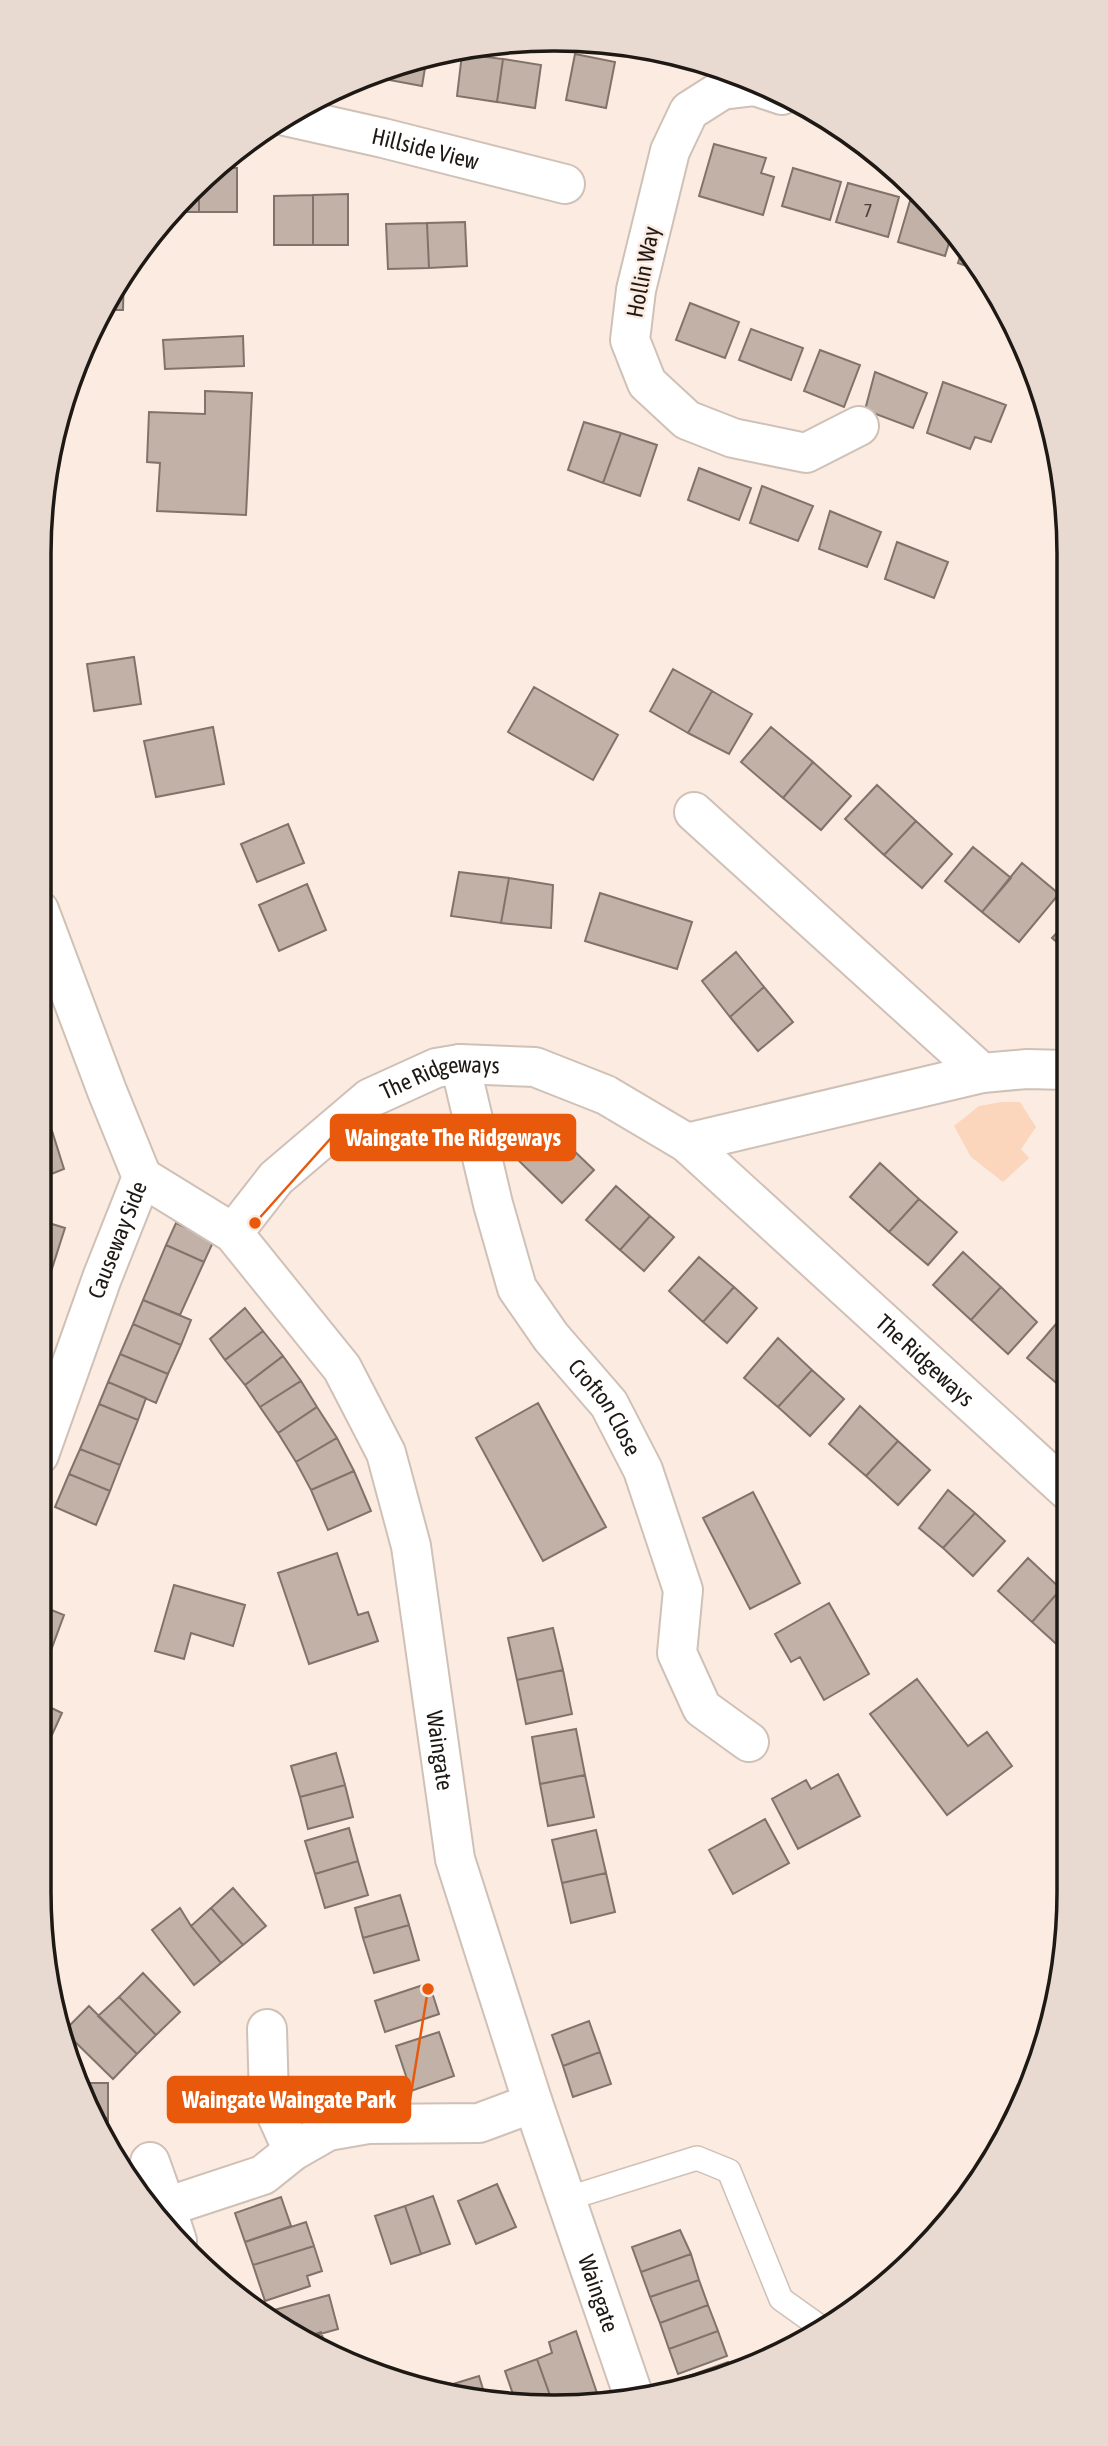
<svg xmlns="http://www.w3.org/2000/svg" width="1108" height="2446" font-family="'Asap Condensed',sans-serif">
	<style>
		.green { fill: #fbd5bc }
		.building { fill: #c1b1a7; stroke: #817369; stroke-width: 2 }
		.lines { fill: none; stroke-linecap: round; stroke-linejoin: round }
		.lane-casing { stroke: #d0c1b7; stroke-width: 26 }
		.street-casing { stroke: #d0c1b7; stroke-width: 42 }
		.secondary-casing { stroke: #d0c1b7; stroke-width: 42 }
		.lane { stroke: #fff; stroke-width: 23 }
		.street { stroke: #fff; stroke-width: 38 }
		.secondary { stroke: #fff; stroke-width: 38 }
		.labels { text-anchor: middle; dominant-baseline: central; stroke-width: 5; stroke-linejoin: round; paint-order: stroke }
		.number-label { font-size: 19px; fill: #483f3a }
		.street-label { font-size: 23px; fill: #1f1915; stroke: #fbebe1 }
		.rim { fill: none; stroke: #1f1915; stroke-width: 3.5 }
		.leader { fill: none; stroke: #e8590c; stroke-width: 2.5 }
		.callout-dot { fill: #e8590c; stroke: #fbebe1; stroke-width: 2.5 }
		.callout { fill: #e8590c; stroke: #e8590c; stroke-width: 2.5 }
		.callout-label { font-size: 24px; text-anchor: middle; font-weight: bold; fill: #fff }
	</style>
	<rect width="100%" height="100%" fill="#fbebe1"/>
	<path class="green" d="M1002,1102H1020L1036,1127L1021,1149L1029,1158L1003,1182L971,1157L954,1126L979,1106Z"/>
	<path class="building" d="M462,54L503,59L497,102L457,96Z
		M575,54L615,62L606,108L566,100Z
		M427,56L422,86L384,79L386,69Z
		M503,59L541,65L535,108L497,102Z
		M386,69L384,79L363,76Z
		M714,144L766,158L761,173L774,177L763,215L699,196Z
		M216,168H237V212H199V182Z
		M793,168L841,182L830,220L782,206Z
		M199,182V212H171L189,190Z
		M848,183L899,197L888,237L836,222Z
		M348,194V245H313V195Z
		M313,195V245H274V196Z
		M910,201L929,206L953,230L945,256L898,242Z
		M465,222L467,266L429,268L427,223Z
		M427,223L429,268L388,269L386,224Z
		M964,243L981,271L958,263Z
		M124,270L123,310H103Z
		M690,303L739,322L725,358L676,340Z
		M751,329L803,348L791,380L739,360Z
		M243,336L244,366L165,369L163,340Z
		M820,350L860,365L844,407L804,391Z
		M875,372L927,393L913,428L865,410Z
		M943,382L1006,405L991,442L975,437L970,449L927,433Z
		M205,391L252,393L246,515L157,511L160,463L147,462L149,412L205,414Z
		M584,422L621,433L603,483L568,470Z
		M621,433L657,445L640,496L603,483Z
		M699,468L751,488L739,520L688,500Z
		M762,486L813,506L798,541L750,523Z
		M830,511L881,532L867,567L819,549Z
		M897,542L948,562L934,598L885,579Z
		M134,657L141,704L94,711L87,664Z
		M673,669L712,691L688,733L650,711Z
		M534,687L618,735L593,780L508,732Z
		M712,691L752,714L729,754L688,733Z
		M213,727L224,784L156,797L144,741Z
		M771,727L813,762L783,798L741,762Z
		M813,762L851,796L821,830L783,798Z
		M877,785L916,821L884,855L845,819Z
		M916,821L952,854L922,888L884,855Z
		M288,824L304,863L257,882L241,844Z
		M973,847L1011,878L982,912L945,881Z
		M1022,863L1059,894L1019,942L982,912Z
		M459,872L509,878L501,923L451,916Z
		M509,878L553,885L551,928L501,923Z
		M307,884L326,930L279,951L259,905Z
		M600,893L692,922L677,969L585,941Z
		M1066,923L1067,951L1052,938Z
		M736,952L764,987L730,1017L702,981Z
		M764,987L793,1022L758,1051L730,1017Z
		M42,1104L53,1134L39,1139V1105Z
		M542,1120L594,1170L562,1203L511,1153Z
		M53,1134L64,1169L39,1179V1139Z
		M880,1163L919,1199L889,1232L850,1197Z
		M616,1186L650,1216L620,1250L586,1220Z
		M919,1199L957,1232L928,1265L889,1232Z
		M650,1216L674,1237L644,1271L620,1250Z
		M39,1220L65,1228L41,1303L39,1302Z
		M176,1223L214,1240L204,1262L166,1245Z
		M166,1245L204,1262L180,1315L143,1300Z
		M963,1252L1001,1287L971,1320L933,1285Z
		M699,1257L734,1287L703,1322L669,1291Z
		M734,1287L757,1308L727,1343L703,1322Z
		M1001,1287L1037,1322L1008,1354L971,1320Z
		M143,1300L191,1320L181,1345L133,1324Z
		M245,1308L263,1331L225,1360L210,1339Z
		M133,1324L181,1345L168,1374L120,1354Z
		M1056,1324L1068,1334L1067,1392L1027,1358Z
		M263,1331L283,1356L245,1385L225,1360Z
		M778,1338L812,1370L778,1407L744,1378Z
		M120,1354L168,1374L156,1403L108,1382Z
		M283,1356L301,1381L260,1407L245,1385Z
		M812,1370L844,1399L810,1436L778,1407Z
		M301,1381L317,1407L278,1433L260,1407Z
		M108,1382L146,1398L138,1420L99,1404Z
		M538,1403L606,1527L543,1561L476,1438Z
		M99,1404L138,1420L120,1465L80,1449Z
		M860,1406L898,1441L866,1476L829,1444Z
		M317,1407L337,1438L296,1462L278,1433Z
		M337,1438L354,1471L311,1490L296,1462Z
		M898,1441L930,1470L898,1505L866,1476Z
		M80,1449L120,1465L110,1491L69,1474Z
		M354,1471L371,1511L328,1530L311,1490Z
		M69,1474L110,1491L96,1525L55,1507Z
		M948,1490L975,1513L943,1548L919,1528Z
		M753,1492L800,1583L750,1609L703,1518Z
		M975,1513L1005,1541L973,1576L943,1548Z
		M337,1553L358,1615L368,1612L378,1641L309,1664L278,1573Z
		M1028,1558L1061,1589L1032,1622L998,1591Z
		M174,1585L245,1605L233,1646L191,1633L184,1659L155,1651Z
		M1061,1589L1069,1595V1643L1063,1650L1032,1622Z
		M829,1603L869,1674L824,1700L800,1657L791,1662L775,1634Z
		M39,1605L64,1615L39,1683Z
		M553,1628L563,1670L517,1680L508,1638Z
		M563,1670L572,1714L526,1724L517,1680Z
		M917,1679L968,1746L987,1732L1012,1766L947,1815L870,1714Z
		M39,1702L62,1713L46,1748L39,1745Z
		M576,1729L585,1775L540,1784L532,1737Z
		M39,1748L46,1751L39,1770Z
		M336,1753L345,1785L300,1797L291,1766Z
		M838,1774L860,1816L798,1849L772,1799L806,1780L811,1789Z
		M585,1775L594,1817L548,1826L540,1784Z
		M345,1785L353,1817L308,1829L300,1797Z
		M765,1819L789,1863L733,1894L709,1850Z
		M349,1828L358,1861L315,1874L305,1841Z
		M596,1830L606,1873L562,1883L552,1840Z
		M358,1861L368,1895L325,1908L315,1874Z
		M606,1873L615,1912L571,1923L562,1883Z
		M233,1888L266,1926L243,1945L211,1908Z
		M400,1895L409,1925L363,1938L355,1908Z
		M180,1908L191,1926L221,1963L194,1985L152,1930Z
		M211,1908L243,1945L221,1963L191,1926Z
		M409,1925L419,1960L374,1973L363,1938Z
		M143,1973L180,2012L156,2035L119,1997Z
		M429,1983L439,2014L385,2032L375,2001Z
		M119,1997L156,2035L137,2054L98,2016Z
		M89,2006L137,2054L113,2079L64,2031Z
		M589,2021L600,2052L563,2066L552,2035Z
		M439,2032L454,2076L411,2091L396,2046Z
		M600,2052L611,2084L573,2097L563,2066Z
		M77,2083H108V2118H93Z
		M93,2118H108V2150L107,2149Z
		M497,2184L516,2227L476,2244L458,2201Z
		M433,2196L450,2244L421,2254L405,2206Z
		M281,2197L291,2226L245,2242L235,2213Z
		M405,2206L421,2254L391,2264L375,2216Z
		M306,2222L314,2246L253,2265L245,2242Z
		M680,2230L691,2254L641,2272L632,2247Z
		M314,2246L322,2271L307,2276L310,2286L265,2301L253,2265Z
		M691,2254L699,2280L650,2297L641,2272Z
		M699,2280L708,2305L660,2323L650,2297Z
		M329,2295L338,2329L299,2340L268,2315L267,2312Z
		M708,2305L718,2331L669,2349L660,2323Z
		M576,2331L600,2402L552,2401L537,2359L552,2353L549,2342Z
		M718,2331L727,2356L678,2374L669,2349Z
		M321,2332L327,2350L299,2340Z
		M537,2359L552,2401L515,2400L505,2371Z
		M728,2362L733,2374L719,2380L684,2389L680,2379Z
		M479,2376L486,2399L454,2398L450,2385Z
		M450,2385L454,2398L434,2390Z"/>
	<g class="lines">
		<defs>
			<path id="lane" d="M566,2199L697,2158L729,2171L781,2299L823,2329"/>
			<g id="street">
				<path d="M782,95L755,86L722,90L689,111L670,151L636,290L630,340L647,383L687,420L733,438L806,453L859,426"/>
				<path id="s1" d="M285,116L383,138L565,184"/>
				<path d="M694,812L982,1073"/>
				<path id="s2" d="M460,1064L493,1204L517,1288L551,1337L609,1404L643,1470L683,1590L677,1653L702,1708L749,1742"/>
				<path d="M687,1143L982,1073L1027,1069L1067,1070"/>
				<path id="s3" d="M142,1177L233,1233L342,1368L386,1453L411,1546L455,1859L533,2103L635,2400"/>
				<path id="s4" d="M233,1233L276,1178L370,1098L436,1068L460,1064L535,1067L606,1095L687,1143L1068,1491"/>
				<path d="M267,2029L269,2098L293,2151"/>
				<path d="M150,2162L166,2207"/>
				<path d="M177,2241L166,2207L263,2175L293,2151L328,2131L368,2124L479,2123L533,2103"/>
			</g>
			<g id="secondary">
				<path id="s5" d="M39,1455L102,1278L142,1177L107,1091L39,910"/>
			</g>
		</defs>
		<use href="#lane" class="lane-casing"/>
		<use href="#street" class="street-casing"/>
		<use href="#secondary" class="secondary-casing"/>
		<use href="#lane" class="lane"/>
		<use href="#street" class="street"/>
		<use href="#secondary" class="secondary"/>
	</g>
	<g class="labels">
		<g class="number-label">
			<text x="868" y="210">7</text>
		</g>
		<g class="street-label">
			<text stroke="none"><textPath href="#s1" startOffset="144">Hillside View</textPath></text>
			<text transform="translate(643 272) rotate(-79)">Hollin Way</text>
			<text stroke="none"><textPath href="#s4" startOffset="268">The Ridgeways</textPath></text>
			<text stroke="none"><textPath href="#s5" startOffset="229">Causeway Side</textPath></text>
			<text stroke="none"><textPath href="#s4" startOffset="858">The Ridgeways</textPath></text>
			<text stroke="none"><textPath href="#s2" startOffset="380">Crofton Close</textPath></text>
			<text stroke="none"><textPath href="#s3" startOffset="679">Waingate</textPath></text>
			<text stroke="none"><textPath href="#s3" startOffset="1246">Waingate</textPath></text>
		</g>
	</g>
	<path d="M0 0H1108V2446H0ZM554 51H554A503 503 0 0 1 1057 554V1892A503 503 0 0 1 554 2395H554A503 503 0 0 1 51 1892V554A503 503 0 0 1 554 51Z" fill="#e9dad1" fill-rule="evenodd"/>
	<path class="rim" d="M554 51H554A503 503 0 0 1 1057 554V1892A503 503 0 0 1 554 2395H554A503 503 0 0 1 51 1892V554A503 503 0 0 1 554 51Z"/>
	<path class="leader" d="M255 1223L331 1138M428 1989L410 2100"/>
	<g class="callout-dot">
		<circle cx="255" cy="1223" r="7"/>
		<circle cx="428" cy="1989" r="7"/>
	</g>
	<g class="callout">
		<rect x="331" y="1115" width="244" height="45" rx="7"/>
		<rect x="168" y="2077" width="242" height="45" rx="7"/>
	</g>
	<g class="callout-label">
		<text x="453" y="1146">Waingate The Ridgeways</text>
		<text x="289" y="2108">Waingate Waingate Park</text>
	</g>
</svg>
